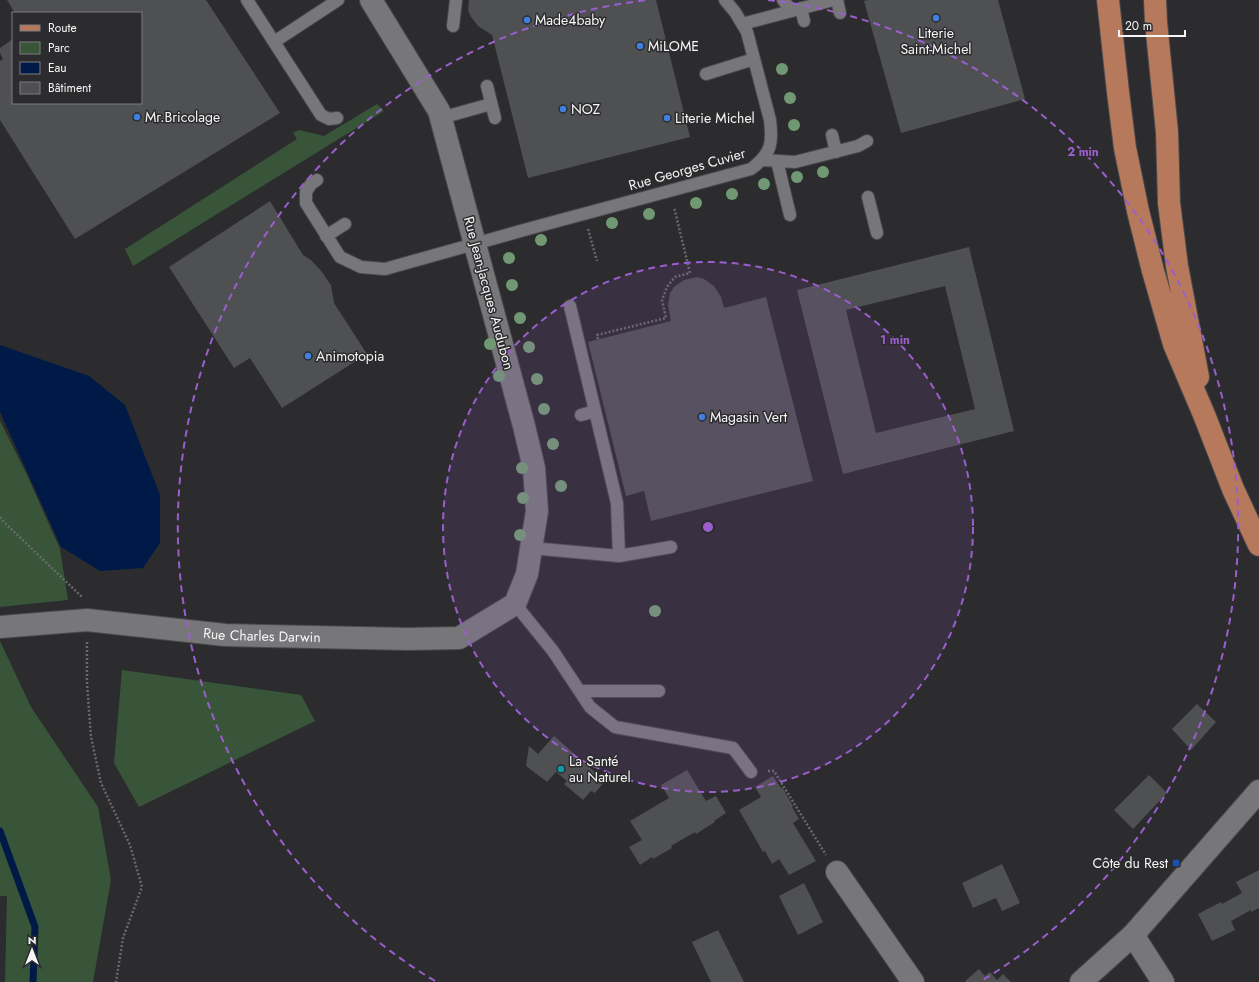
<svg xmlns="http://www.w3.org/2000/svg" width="1259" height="982" font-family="Jost,sans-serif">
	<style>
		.green { fill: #38553a }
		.water { fill: #001a47 }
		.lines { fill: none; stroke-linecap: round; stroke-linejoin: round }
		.stream { stroke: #001a47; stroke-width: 7 }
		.building { fill: #4f5052; fill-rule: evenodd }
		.lane-casing { stroke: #4a4a4d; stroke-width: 14 }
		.street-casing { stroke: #4a4a4d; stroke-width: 24 }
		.secondary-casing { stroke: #4a4a4d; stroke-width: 24 }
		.primary-casing { stroke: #4a4a4d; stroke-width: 24 }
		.path { stroke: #69696b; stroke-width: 2.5; stroke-dasharray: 2 2; stroke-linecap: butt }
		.lane { stroke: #77777a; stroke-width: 12 }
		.street { stroke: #77777a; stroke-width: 22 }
		.secondary { stroke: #77777a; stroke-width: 22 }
		.primary { stroke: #b7795c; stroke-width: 22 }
		.tree { fill: #709973 }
		.ring { fill: none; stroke: #9a5ecd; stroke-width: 2; stroke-dasharray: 7 5 }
		.shop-dot { fill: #3f7fe0; stroke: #2c2c2e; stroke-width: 1.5 }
		.culture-dot { fill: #0f9aa8; stroke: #2c2c2e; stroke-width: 1.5 }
		.transit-dot { fill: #1a4fb4; stroke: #2c2c2e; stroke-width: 1.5 }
		.labels { text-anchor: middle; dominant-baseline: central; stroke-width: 3; stroke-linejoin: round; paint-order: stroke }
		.poi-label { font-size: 14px; fill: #f5f5f6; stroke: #2c2c2e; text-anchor: start }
		.street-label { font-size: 14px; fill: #f5f5f6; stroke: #2c2c2e }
		.centre { fill: #9a5ecd; stroke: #2c2c2e; stroke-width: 2 }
		.ring-label { font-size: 12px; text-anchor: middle; font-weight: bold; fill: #9a5ecd; stroke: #2c2c2e; stroke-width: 3; stroke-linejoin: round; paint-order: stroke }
	</style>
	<rect width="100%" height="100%" fill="#2c2c2e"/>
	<path class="green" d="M377,104L384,111L133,266L125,249L297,139L293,133L299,130L324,136Z
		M0,421L26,473L60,549L68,600L0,607Z
		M0,641L31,707L98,807L111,880L93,982H5L7,896H0Z
		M122,670L301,695L315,721L139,807L114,763Z"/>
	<path class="water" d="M0,345L89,376L125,405L160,495V543L143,568L100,571L61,547L0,412Z"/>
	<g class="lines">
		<path class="stream" d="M0,831L35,927L33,982"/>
	</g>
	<path class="building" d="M7,0H206L280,113L75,239L0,120V61L3,59L0,53V48L13,39V103H141V13H15Z
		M469,0H656L690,137L528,178L492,35L478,26L471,17L468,10Z
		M868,0H998L1025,99L901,133L864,1Z
		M270,201L303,255L311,260L322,272L331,285L334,303L367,354L282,408L250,358L234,368L169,267Z
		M969,247L1014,431L843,474L797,290ZM945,286L975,409L876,433L846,310Z
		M697,277L704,279L714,286L721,297L724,308L766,297L813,481L651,521L644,491L626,496L588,342L671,321L668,305L670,293L674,287L684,280Z
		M1197,704L1216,722L1191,750L1172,729Z
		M554,736L605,781L595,793L591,791L583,800L564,784L567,781L556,772L547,782L526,766L529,746L538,754Z
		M687,770L706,801L716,796L726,813L714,821L715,822L696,834L695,832L671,846L672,848L653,859L652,857L640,865L629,847L642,840L630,821L669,798L661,785Z
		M1149,775L1167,793L1133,829L1114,810Z
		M773,776L781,788L782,787L793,806L792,807L799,819L793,823L816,861L789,875L779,859L772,864L765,851L763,852L739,810L761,797L755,787Z
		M1002,864L1020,903L1002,911L996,898L973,908L962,883Z
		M1259,870V908L1251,912V910L1231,921L1235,930L1212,941L1198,914L1221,902L1222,904L1242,893L1236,882Z
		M804,883L823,922L798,935L779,896Z
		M718,930L744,982H711L692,942Z
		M979,969L985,976L990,972L997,980L1003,974L1011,982H966L965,981Z"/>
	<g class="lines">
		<defs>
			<path id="lane" d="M247,0L321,115L329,119L337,118
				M783,0L792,11
				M837,0L840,13
				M801,8L804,21
				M742,24L833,0
				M453,26L456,0
				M274,42L338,0
				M706,74L754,59
				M487,86L495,118
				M441,118L491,104
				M832,135L836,152
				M763,160L795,162L858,146L867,141
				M777,161L790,215
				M317,180L311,184L306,192V203L340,257L361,267L385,269L535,227L751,169C771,154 773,144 770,120L747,32L735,12L725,0
				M868,197L877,233
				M326,236L345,224
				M581,415L595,411
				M531,548L619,556L617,503L570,306
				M619,556L671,547
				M515,604L553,651L590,707L615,727L733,748L751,772
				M580,691H659"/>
			<g id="street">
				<path id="s1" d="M0,627L87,620L225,635L408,639L459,638L515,604L527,574L537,511L534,468L524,426L439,111L371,0"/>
				<path d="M837,872L913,982"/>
				<path d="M1133,935L1163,982"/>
			</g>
			<path id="secondary" d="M1081,982L1133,935L1259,791"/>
			<path id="primary" d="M1108,0L1118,92L1125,148L1138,211L1153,271L1174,344L1205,417L1233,489L1259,545
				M1155,0L1156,22L1167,132L1169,203L1177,266L1198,377"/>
		</defs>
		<use href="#lane" class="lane-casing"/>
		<use href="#street" class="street-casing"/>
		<use href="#secondary" class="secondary-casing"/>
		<use href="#primary" class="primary-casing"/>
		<path class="path" d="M588,229L597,261
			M598,339L597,335L666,318L662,300L667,287L675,277L690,273L674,207
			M0,517L3,521L82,597
			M87,642V683L91,737L101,783L130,845L142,887L123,938L116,982
			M768,771H774L826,855"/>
		<use href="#lane" class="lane"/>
		<use href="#street" class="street"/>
		<use href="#secondary" class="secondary"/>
		<use href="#primary" class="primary"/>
	</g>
	<g class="tree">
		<circle cx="782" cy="69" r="6"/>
		<circle cx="790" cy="98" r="6"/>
		<circle cx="794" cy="125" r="6"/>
		<circle cx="823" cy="172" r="6"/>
		<circle cx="797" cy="177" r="6"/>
		<circle cx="764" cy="184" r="6"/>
		<circle cx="732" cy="194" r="6"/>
		<circle cx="696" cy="203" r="6"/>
		<circle cx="649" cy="214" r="6"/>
		<circle cx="612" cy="223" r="6"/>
		<circle cx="541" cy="240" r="6"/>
		<circle cx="509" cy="258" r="6"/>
		<circle cx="512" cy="285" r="6"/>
		<circle cx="520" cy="318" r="6"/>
		<circle cx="490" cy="344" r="6"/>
		<circle cx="529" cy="347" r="6"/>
		<circle cx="499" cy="376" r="6"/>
		<circle cx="537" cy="379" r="6"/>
		<circle cx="544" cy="409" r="6"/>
		<circle cx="553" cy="444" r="6"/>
		<circle cx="522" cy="468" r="6"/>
		<circle cx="561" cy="486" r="6"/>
		<circle cx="523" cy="498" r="6"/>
		<circle cx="520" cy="535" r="6"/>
		<circle cx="655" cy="611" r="6"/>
	</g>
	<circle cx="708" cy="527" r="265" fill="#9a5ecd" fill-opacity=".12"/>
	<g class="ring">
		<circle cx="708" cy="527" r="265"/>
		<path d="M435 981A530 530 0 0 1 648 0M768 0A530 530 0 0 1 981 981"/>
	</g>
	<g class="shop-dot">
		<circle cx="936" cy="18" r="4"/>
		<circle cx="527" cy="20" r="4"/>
		<circle cx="640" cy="46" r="4"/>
		<circle cx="563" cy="109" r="4"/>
		<circle cx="137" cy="117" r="4"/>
		<circle cx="667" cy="118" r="4"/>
		<circle cx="308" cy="356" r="4"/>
		<circle cx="702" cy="417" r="4"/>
	</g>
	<circle class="culture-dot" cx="561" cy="769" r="4"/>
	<rect class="transit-dot" x="1172" y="859" width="8" height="8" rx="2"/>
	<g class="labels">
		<g class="poi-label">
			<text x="535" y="20">Made4baby</text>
			<text x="936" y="33" text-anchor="middle">Literie<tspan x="936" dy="16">Saint-Michel</tspan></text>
			<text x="648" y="46">MiLOME</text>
			<text x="571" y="109">NOZ</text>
			<text x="145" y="117">Mr.Bricolage</text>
			<text x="675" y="118">Literie Michel</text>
			<text x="316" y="356">Animotopia</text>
			<text x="710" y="417">Magasin Vert</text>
			<text x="569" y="761">La Santé<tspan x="569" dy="16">au Naturel</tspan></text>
			<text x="1168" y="863" text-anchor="end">Côte du Rest</text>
		</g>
		<g class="street-label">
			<text transform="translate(687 169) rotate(-16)">Rue Georges Cuvier</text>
			<text transform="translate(489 293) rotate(75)">Rue Jean-Jacques Audubon</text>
			<text stroke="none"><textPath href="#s1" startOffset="263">Rue Charles Darwin</textPath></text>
		</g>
	</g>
	<circle cx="708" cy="527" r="6" class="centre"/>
	<g class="ring-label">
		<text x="1083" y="156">2 min</text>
		<text x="895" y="344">1 min</text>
	</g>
	<rect x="12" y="12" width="130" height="92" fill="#2c2c2e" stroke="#7c7c7e"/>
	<rect x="20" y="25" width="20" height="6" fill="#b7795c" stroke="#7c7c7e"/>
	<text x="48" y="32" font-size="12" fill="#f5f5f6">Route</text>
	<rect x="20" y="42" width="20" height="12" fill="#38553a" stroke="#7c7c7e"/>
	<text x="48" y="52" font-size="12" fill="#f5f5f6">Parc</text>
	<rect x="20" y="62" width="20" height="12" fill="#001a47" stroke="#7c7c7e"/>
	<text x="48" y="72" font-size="12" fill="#f5f5f6">Eau</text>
	<rect x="20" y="82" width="20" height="12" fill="#4f5052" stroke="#7c7c7e"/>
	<text x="48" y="92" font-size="12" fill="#f5f5f6">Bâtiment</text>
	<g transform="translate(32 950)" stroke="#2c2c2e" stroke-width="3" paint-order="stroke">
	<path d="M0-3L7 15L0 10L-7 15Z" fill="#f5f5f6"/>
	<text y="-6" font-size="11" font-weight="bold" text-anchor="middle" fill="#f5f5f6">N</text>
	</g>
	<path d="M1119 30v6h66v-6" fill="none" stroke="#f5f5f6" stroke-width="2"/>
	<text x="1125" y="30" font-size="12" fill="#f5f5f6" stroke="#2c2c2e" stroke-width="3" paint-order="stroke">20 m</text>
</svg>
